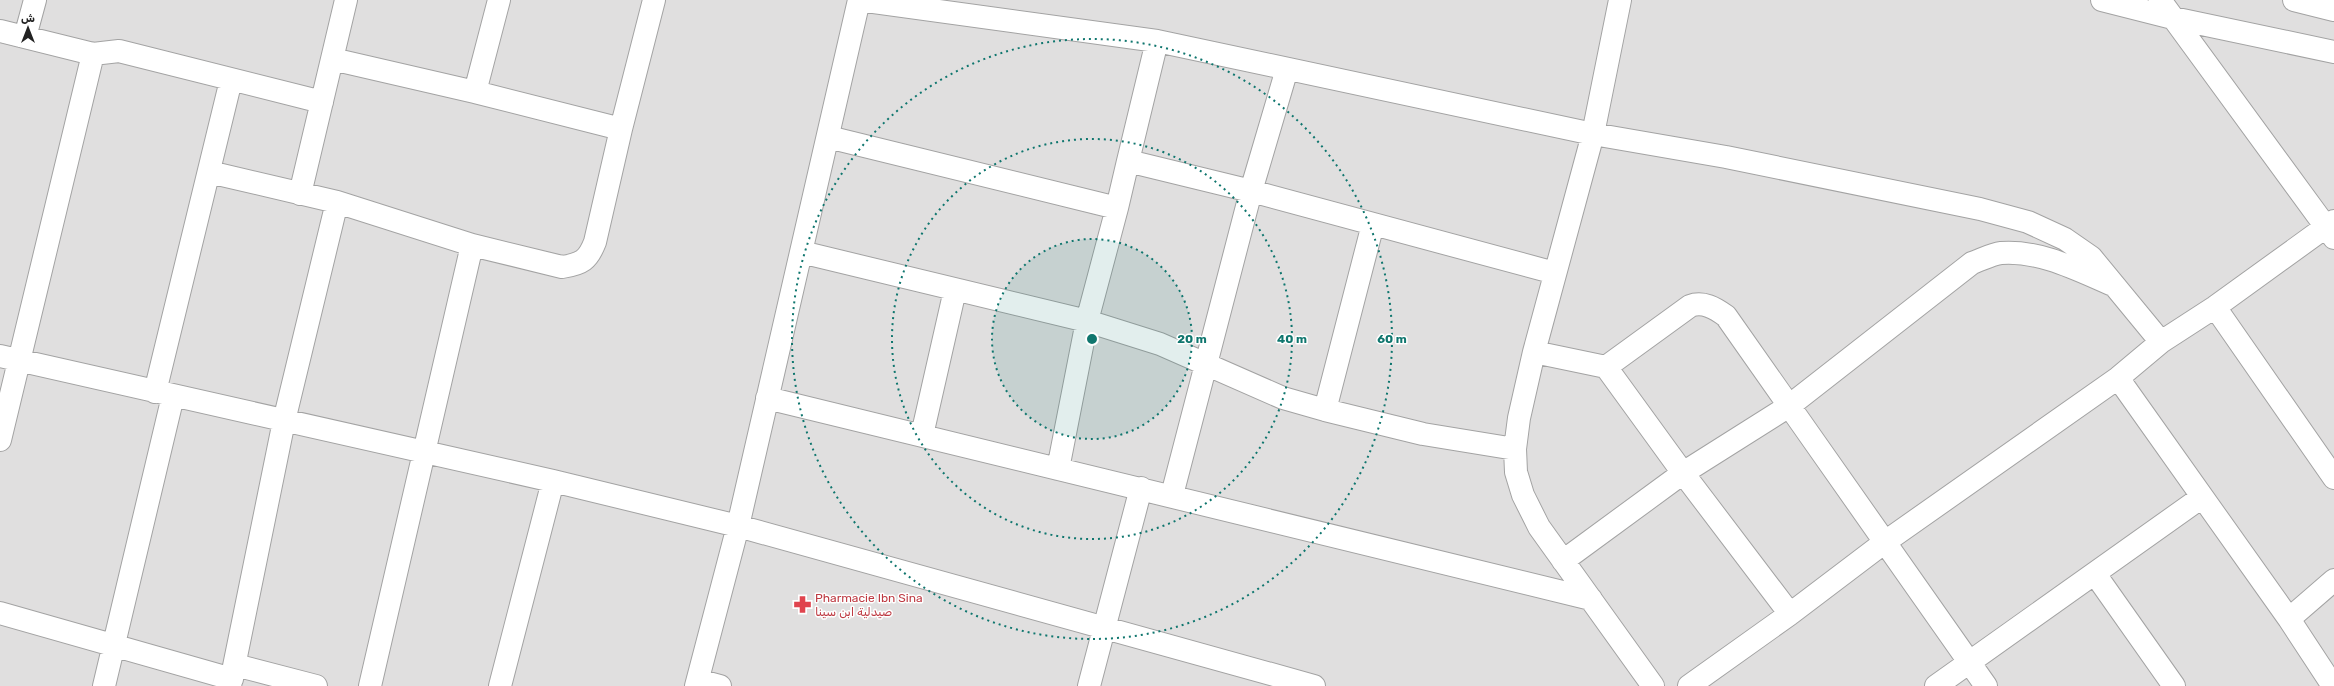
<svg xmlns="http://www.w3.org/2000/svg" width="2334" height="686" font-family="Rubik,'Noto Naskh Arabic',sans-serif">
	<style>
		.residential { fill: #e0dfdf }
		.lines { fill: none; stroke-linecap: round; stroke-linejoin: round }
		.minor-casing { stroke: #a3a3a3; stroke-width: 24 }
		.minor { stroke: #fff; stroke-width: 22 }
		.ring { fill: none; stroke: #0f766e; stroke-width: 2; stroke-dasharray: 2 4 }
		.labels { text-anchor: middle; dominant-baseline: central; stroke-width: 3; stroke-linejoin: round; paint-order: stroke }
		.health-label { font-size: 12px; fill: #be3a42; stroke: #fff; text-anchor: start }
		.centre { fill: #0f766e; stroke: #fff; stroke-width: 2 }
		.ring-label { font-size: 12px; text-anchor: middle; font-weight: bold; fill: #0f766e; stroke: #fff; stroke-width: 3; stroke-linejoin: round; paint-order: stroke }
	</style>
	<rect width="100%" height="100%" fill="#f1efea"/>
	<path class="residential" d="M0,0H2334V686H0Z"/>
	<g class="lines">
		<defs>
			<path id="minor" d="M499,0L475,92L621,129L654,0
				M859,0L1157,41L1593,134L1726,157L1980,209L2028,222L2065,239L2091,257L2161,342
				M1620,0L1593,134L1534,352L1519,418L1515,449L1516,472L1523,495L1539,527L1653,686
				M2102,0L2173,18L2334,52
				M2160,0L2334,238
				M2294,0L2334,10
				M0,31L93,54L119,51L322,102
				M25,37L35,0
				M332,59L475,92
				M828,137L1117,208L1087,321L1058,469
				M1128,161L1157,41
				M209,172L337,202L472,245L370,686
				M300,194L346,0
				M1117,208L1128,161L1251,191L1555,273
				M472,245L562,267C582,264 588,260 595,242L621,129
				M801,252L1087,321L1160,344L1283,398L1325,410L1423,434L1515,449
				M2215,307L2334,478
				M1534,352L1606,367L1683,473L1790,614
				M0,356L553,481L738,526L1314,686
				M1606,367L1690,306C1703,301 1715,308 1726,316L1986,686
				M2118,378L2289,619L2333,686
				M155,392L231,80
				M767,398L1591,599
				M1325,410L1373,224
				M922,435L955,290
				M0,440L93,54
				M1172,495L1251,191L1287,69
				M1563,561L1683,473L1789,406L1972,263C1981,260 1992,254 2001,253C2040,250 2078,270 2113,285
				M2095,574L2174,686
				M0,613L232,679
				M2289,619L2334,580
				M235,665L316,686
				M698,680L720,686
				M104,686L173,396
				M230,686L284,421L337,202
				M500,686L553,481
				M696,686L738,526L859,0
				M1089,686L1141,488
				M1689,686L1790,614L1885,542L2118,378L2161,342L2215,307L2334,221
				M1936,686L2202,497"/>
		</defs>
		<use href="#minor" class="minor-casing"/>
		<use href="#minor" class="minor"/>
	</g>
	<circle cx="1092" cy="339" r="100" fill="#0f766e" fill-opacity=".12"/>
	<g class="ring">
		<circle cx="1092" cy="339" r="100"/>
		<circle cx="1092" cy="339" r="200"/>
		<circle cx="1092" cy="339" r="300"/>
	</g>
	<defs>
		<symbol id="pharmacy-bare" viewBox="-9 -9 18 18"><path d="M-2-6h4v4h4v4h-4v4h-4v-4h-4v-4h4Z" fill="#e0444e" stroke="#fff" stroke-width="2.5" paint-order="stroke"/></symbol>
	</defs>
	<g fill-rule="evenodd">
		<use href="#pharmacy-bare" x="790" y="592" width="25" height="25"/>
	</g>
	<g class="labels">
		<g class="health-label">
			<text x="815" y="598">Pharmacie Ibn Sina<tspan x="815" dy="14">صيدلية ابن سينا</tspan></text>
		</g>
	</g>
	<circle cx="1092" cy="339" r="6" class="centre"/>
	<g class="ring-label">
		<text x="1192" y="343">20 m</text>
		<text x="1292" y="343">40 m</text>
		<text x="1392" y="343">60 m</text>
	</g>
	<g transform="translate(28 28)" stroke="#ffffff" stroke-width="3" paint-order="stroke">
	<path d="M0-3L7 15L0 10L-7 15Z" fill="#222222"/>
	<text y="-6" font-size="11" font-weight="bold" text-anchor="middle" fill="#222222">ش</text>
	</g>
</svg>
